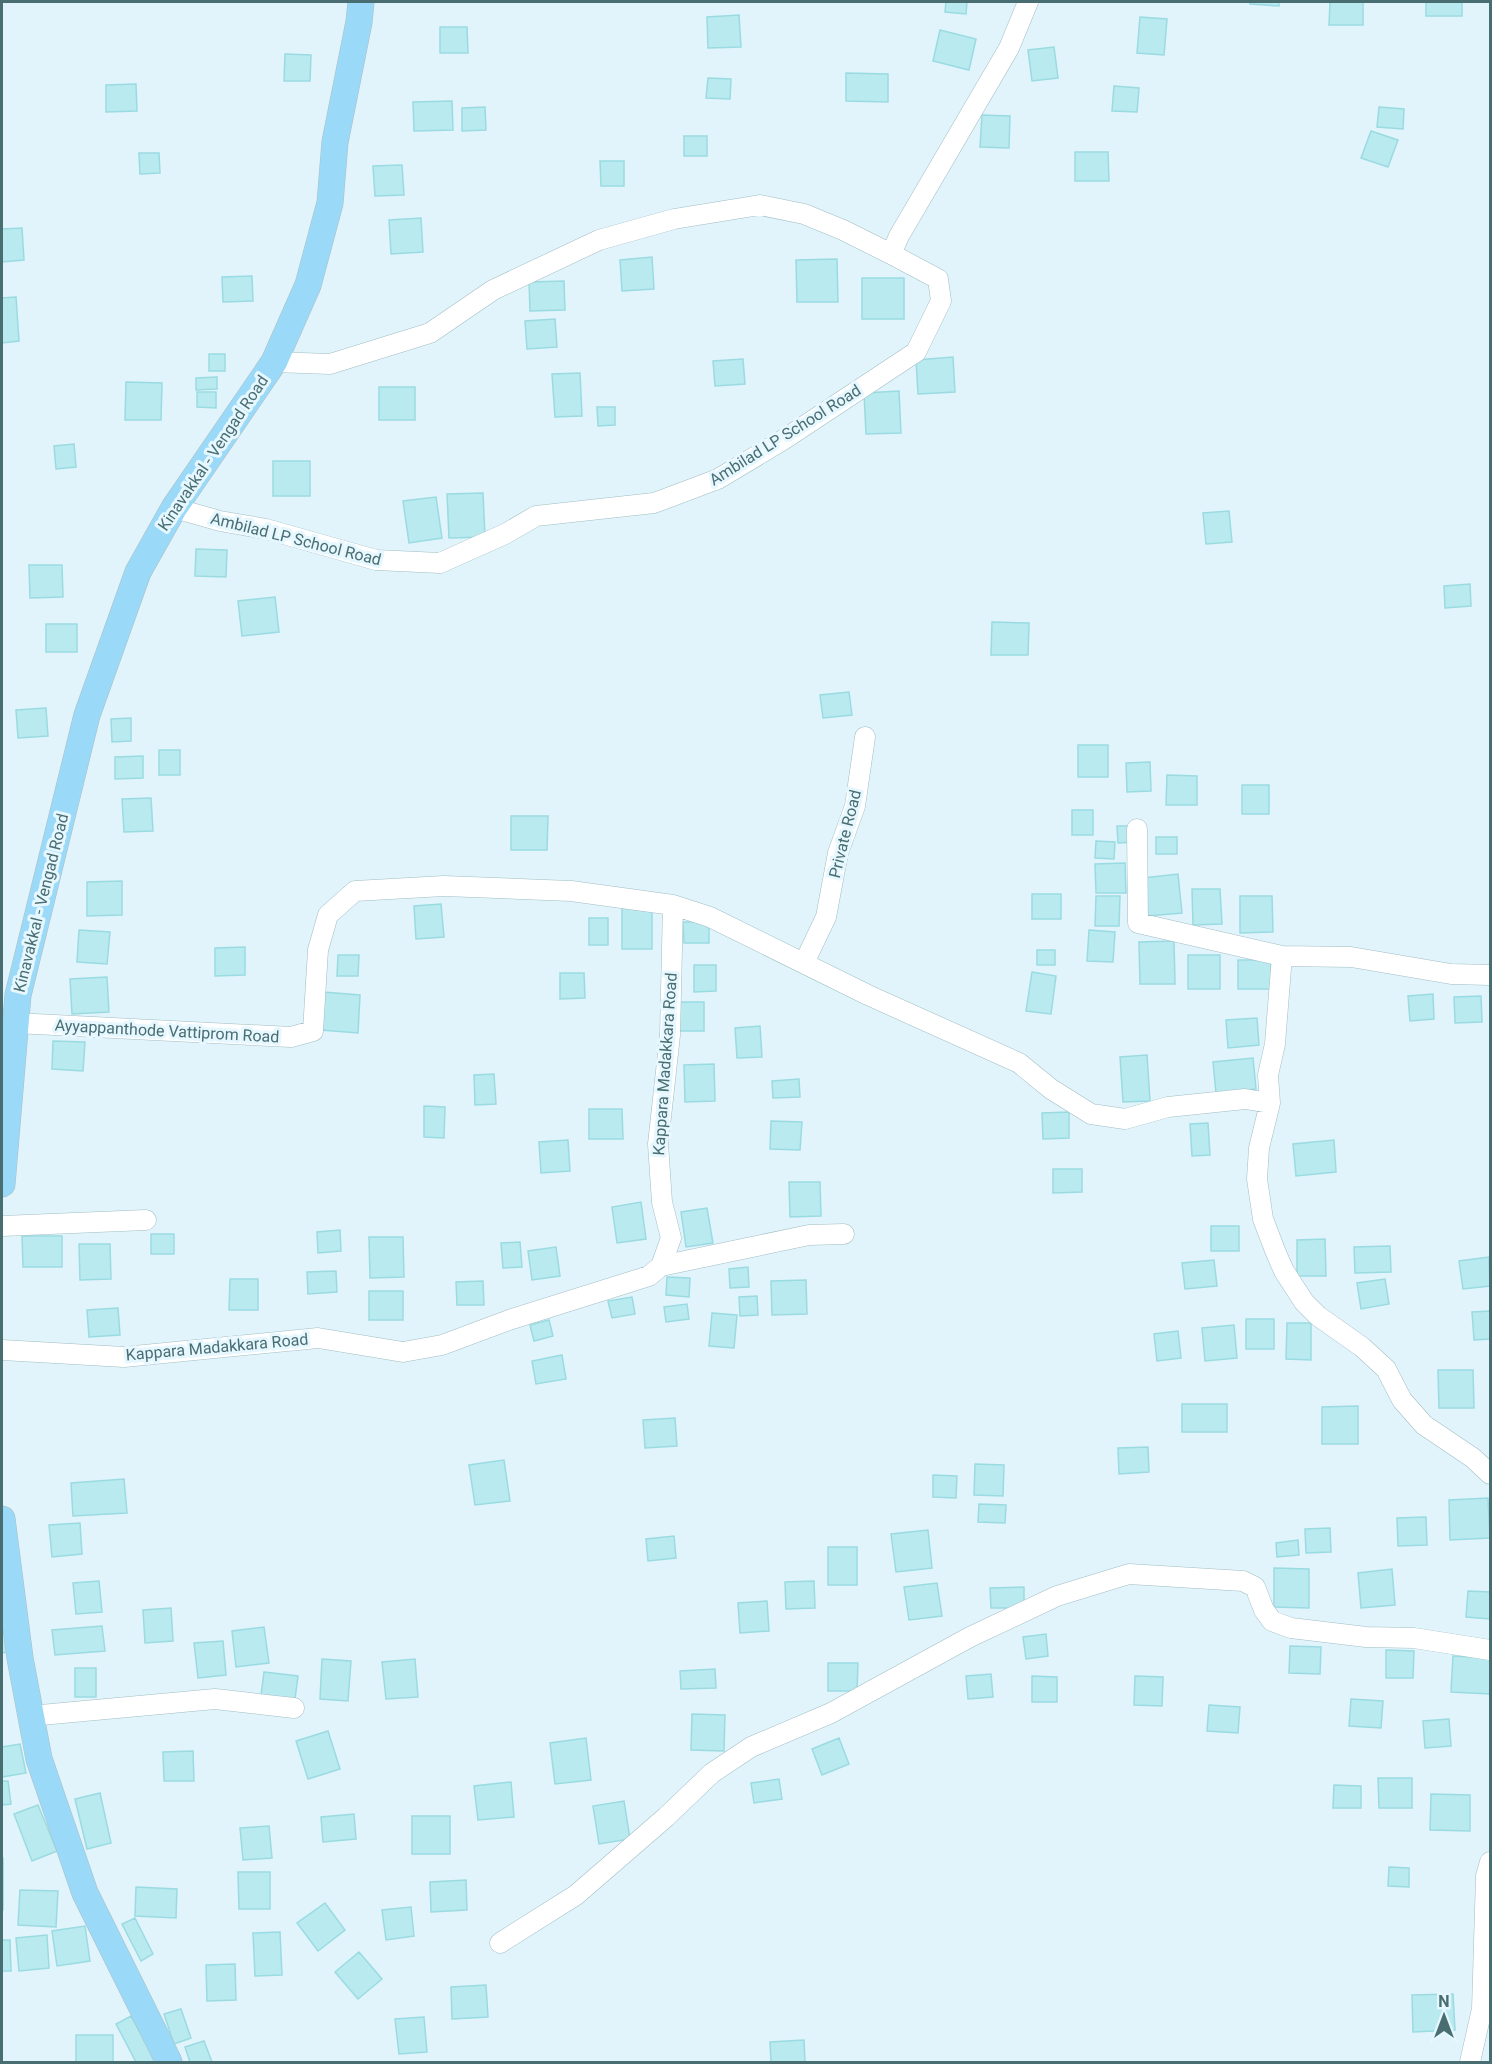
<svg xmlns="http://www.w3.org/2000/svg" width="1492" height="2064" font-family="Roboto,sans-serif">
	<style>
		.building { fill: #b9eaf0; stroke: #9adbe2; stroke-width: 1.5 }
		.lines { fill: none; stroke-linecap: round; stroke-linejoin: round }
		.minor-casing { stroke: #a1bec4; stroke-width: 21 }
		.major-casing { stroke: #afbfc1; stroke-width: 27 }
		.minor { stroke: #fff; stroke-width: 20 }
		.major { stroke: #9ad9f8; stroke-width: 26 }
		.labels { text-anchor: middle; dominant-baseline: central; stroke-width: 6; stroke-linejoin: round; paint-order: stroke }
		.street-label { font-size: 16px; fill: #496e71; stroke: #e6f7ff }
	</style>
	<rect width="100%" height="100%" fill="#e1f3fb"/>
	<path class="building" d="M946,2H967L966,14L945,12Z
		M1250,2H1279V6L1250,4Z
		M1330,2H1363V25H1329Z
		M1426,2H1462V16H1426Z
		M739,15L741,47L708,48L707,17Z
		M1140,17L1167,19L1164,55L1137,53Z
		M440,27H467L468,53H440Z
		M940,30L976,39L969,70L933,61Z
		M1054,47L1058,78L1032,81L1028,50Z
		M285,54L311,55L310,81H284Z
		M846,73L888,74V102L846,101Z
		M708,78L731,79L730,99L706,98Z
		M136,84L137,111L106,112V85Z
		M1114,86L1139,88L1137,112L1112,111Z
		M452,101L453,130L414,131L413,102Z
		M485,107L486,130L462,131V108Z
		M1379,107L1404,109L1403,129L1377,127Z
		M982,115L1010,116L1009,148L980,147Z
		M1371,131L1398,140L1388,167L1361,158Z
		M684,136H707V156H684Z
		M1075,152H1108L1109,181H1075Z
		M139,153H159L160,173L140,174Z
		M600,161H624V186H601Z
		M402,165L404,195L375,196L373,166Z
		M421,218L423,252L391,254L389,220Z
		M22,228L24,260L2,262V229Z
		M652,257L654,289L622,291L620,260Z
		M837,259L838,302H797L796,260Z
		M252,276L253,301L223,302L222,277Z
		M862,278H904V319H862Z
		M564,281L565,310L530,311L529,282Z
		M16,297L19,341L2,343V298Z
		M555,319L557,347L527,349L525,321Z
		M209,354H225V371H209Z
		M953,357L955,392L918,394L916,360Z
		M743,359L745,384L715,386L713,361Z
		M580,373L582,416L555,417L552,374Z
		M217,377V389L196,390V378Z
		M126,382L162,383L161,420H125Z
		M379,387H415V420H379Z
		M899,391L901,433L866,434L864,393Z
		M197,392H216V408L197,407Z
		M597,407H615V425L598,426Z
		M74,444L76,467L56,469L54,446Z
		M273,461H310V496H273Z
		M483,493L485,537L449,538L447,494Z
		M436,497L442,538L409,543L403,501Z
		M1229,511L1232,542L1206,544L1203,513Z
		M196,549L227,550L226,577L195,576Z
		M29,565H62L63,597L30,598Z
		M1470,584L1471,606L1445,608L1444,586Z
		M275,597L279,632L242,636L238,601Z
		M992,622L1029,623L1028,655H991Z
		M46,624H77V652H46Z
		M849,692L852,715L823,718L820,695Z
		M46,708L48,736L18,738L16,710Z
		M131,718V741L112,742L111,719Z
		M1078,745H1108V777H1078Z
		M159,750H180V775H159Z
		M143,756V778L115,779V757Z
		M1150,762L1151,791L1127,792L1126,763Z
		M1167,775L1197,776V805H1166Z
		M1242,785H1269V814H1242Z
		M151,798L153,831L124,832L122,799Z
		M1072,810H1093V835H1072Z
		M511,816H548L547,850H511Z
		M1117,826H1134L1135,842L1118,843Z
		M1156,837H1177V854H1156Z
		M1096,841L1115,842L1114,859L1095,858Z
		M1125,863L1126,893H1096L1095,864Z
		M1178,874L1182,913L1147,916L1143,878Z
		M122,881V915L87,916V882Z
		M1192,889H1220L1222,924L1193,925Z
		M1032,894H1061V919H1032Z
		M1096,896H1120L1119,926H1095Z
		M1240,896H1272L1273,932L1240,933Z
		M441,904L444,937L416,939L414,906Z
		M622,908H652V949H622Z
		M589,918H608V945H589Z
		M683,922H709V943H684Z
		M79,930L110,932L107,964L77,962Z
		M1089,930L1115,932L1113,962L1087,961Z
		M1174,941L1175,984H1140L1139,942Z
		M245,947V975L215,976V948Z
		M1037,950H1055V965H1037Z
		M338,955H359L358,976H337Z
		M1188,955H1220V989H1188Z
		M1238,960H1271V989H1238Z
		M694,965H716V991L694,992Z
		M1032,972L1056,976L1051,1014L1026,1011Z
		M560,973H584L585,998L560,999Z
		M107,977L109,1012L72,1014L70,979Z
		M323,992L360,995L358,1033L321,1030Z
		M1433,994L1434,1019L1410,1021L1408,996Z
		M1481,996L1482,1022L1455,1023L1454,997Z
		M679,1002H704V1031H679Z
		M1257,1018L1259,1045L1228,1048L1226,1020Z
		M760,1026L762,1057L737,1058L735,1028Z
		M53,1041L85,1042L83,1071L52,1069Z
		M1147,1055L1150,1101L1123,1102L1120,1057Z
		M1253,1058L1256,1089L1216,1093L1213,1062Z
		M714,1064L715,1101L685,1102L684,1065Z
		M494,1074L496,1104L475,1105L474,1075Z
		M799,1079L800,1097L773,1098L772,1081Z
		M424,1106L445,1107L444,1138L424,1137Z
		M589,1109H622L623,1139H589Z
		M1069,1112V1138L1043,1139L1042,1113Z
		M771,1121L802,1122L800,1150L770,1149Z
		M1208,1123L1210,1155L1192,1156L1190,1124Z
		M568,1140L570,1171L541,1173L539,1142Z
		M1334,1140L1336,1172L1296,1176L1293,1144Z
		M1053,1169H1082V1192L1053,1193Z
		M789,1182H820L821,1216L790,1217Z
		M641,1202L646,1239L617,1243L612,1207Z
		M707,1208L713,1243L686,1247L681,1212Z
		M1211,1226H1239V1251H1211Z
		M340,1230L341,1251L318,1253L317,1232Z
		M151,1234H174V1254H151Z
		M22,1236H62V1267H23Z
		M369,1237H403L404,1277L370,1278Z
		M1325,1239L1326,1276H1297V1240Z
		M520,1242L522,1267L503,1268L501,1243Z
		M79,1244H110L111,1279L80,1280Z
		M1390,1246L1391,1272L1355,1273L1354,1247Z
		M556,1247L560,1276L532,1280L528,1251Z
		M1489,1257L1490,1286L1463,1289L1459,1261Z
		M1214,1260L1217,1286L1185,1289L1182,1263Z
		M748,1267L749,1287L730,1288L729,1269Z
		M336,1271L337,1292L308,1294L307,1272Z
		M667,1277L690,1278L689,1297L666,1295Z
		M230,1279H258V1310H229Z
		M1385,1279L1389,1304L1361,1309L1357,1283Z
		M806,1280L807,1314L772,1315L771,1281Z
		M483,1281L484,1305H457L456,1282Z
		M369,1291H403V1320H369Z
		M757,1296L758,1315L740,1316L739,1297Z
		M632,1297L635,1314L612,1318L608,1301Z
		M687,1304L689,1319L666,1322L664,1307Z
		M118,1308L120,1335L89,1337L87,1310Z
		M1490,1311V1339L1474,1340L1472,1312Z
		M712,1313L737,1315L734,1348L709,1346Z
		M1246,1319H1274V1349H1246Z
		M549,1320L553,1336L534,1341L530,1325Z
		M1287,1323H1311V1360L1286,1359Z
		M1234,1325L1237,1358L1205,1361L1202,1328Z
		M1178,1331L1181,1358L1157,1361L1154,1334Z
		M562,1355L566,1379L536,1384L532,1361Z
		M1438,1370H1473L1474,1408H1439Z
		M1182,1404H1227V1432H1182Z
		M1358,1406V1444H1322V1407Z
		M675,1418L677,1446L645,1448L643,1420Z
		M1148,1447L1149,1472L1119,1474L1118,1448Z
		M504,1460L510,1501L475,1505L469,1465Z
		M975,1464L1004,1465L1003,1496L974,1495Z
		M933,1475L957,1476L956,1498L933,1497Z
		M124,1479L127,1513L73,1516L71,1483Z
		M1488,1498L1490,1538L1450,1540L1449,1500Z
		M979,1504L1006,1505L1005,1523L978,1522Z
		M1426,1517L1427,1545L1398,1546L1397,1518Z
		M80,1523L82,1554L52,1557L49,1525Z
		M1330,1528L1331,1552L1306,1553L1305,1529Z
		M928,1530L932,1568L896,1572L891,1534Z
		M674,1536L676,1558L648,1561L646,1539Z
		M1298,1540L1299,1555L1277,1557L1276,1543Z
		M828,1547H857V1585H828Z
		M1274,1568L1309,1569V1608L1274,1607Z
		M1392,1569L1395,1605L1361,1608L1358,1573Z
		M99,1581L102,1612L76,1614L73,1583Z
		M814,1581L815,1608L786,1609L785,1582Z
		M937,1583L942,1616L909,1620L904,1587Z
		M1024,1587V1608H991L990,1588Z
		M1468,1591L1490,1592V1619L1466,1617Z
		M767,1601L769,1631L740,1633L738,1603Z
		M2,1608L8,1652L2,1653Z
		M171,1608L173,1641L145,1643L143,1610Z
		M102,1626L105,1651L55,1655L52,1630Z
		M264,1627L269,1663L236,1667L232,1631Z
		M1046,1634L1048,1656L1026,1659L1023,1637Z
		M223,1641L226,1675L198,1678L194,1643Z
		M1290,1646L1321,1647L1320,1674L1289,1673Z
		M1386,1650L1414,1651L1413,1678H1386Z
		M1453,1656L1490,1658V1694L1451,1692Z
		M322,1659L351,1661L348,1701L320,1699Z
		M415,1659L418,1697L386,1699L382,1662Z
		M828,1663H858L857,1691H828Z
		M75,1668H96V1697H75Z
		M715,1669L716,1688L681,1689L680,1671Z
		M264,1672L298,1676L295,1699L261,1695Z
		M991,1674L993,1697L968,1699L966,1676Z
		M1032,1676L1057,1677V1702H1032Z
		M1135,1676L1163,1677L1162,1706L1134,1705Z
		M1351,1699L1383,1701L1381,1728L1349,1726Z
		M1209,1705L1240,1707L1238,1733L1207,1731Z
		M692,1714L725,1715L724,1751L691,1750Z
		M1449,1719L1451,1746L1425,1748L1423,1721Z
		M328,1731L340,1769L308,1779L296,1741Z
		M586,1738L591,1780L555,1784L550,1743Z
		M839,1738L849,1764L822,1775L812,1749Z
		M20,1744L26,1773L2,1777V1747Z
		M193,1751L194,1781H164L163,1752Z
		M1378,1778H1412V1808H1379Z
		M779,1779L782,1799L754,1803L751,1783Z
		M2,1781H8L11,1804L2,1805Z
		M511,1782L514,1817L478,1820L474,1786Z
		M1334,1785L1361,1786V1808H1333Z
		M100,1793L111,1843L87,1849L75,1799Z
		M1431,1794L1470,1795V1831L1430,1830Z
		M624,1801L630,1839L599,1844L593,1806Z
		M38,1805L57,1851L32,1861L14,1814Z
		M354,1814L356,1839L323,1842L321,1817Z
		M412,1816H450V1854H412Z
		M269,1826L272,1858L243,1860L240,1828Z
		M2,1858H3V1910H2Z
		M1389,1867L1409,1868V1887L1388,1886Z
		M238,1872H270V1909H239Z
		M466,1880L467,1910L431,1912L430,1882Z
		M136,1887L177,1889L176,1918L135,1916Z
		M20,1890L58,1891L56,1927L18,1925Z
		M325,1903L345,1930L318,1951L297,1923Z
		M411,1907L414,1936L386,1940L382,1910Z
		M135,1918L153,1954L141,1961L122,1924Z
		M85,1926L90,1961L57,1966L52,1931Z
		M280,1932L282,1975L255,1976L253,1933Z
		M47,1935L49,1968L19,1971L16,1938Z
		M2,1940H10L11,1971H2Z
		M359,1952L382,1979L358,1999L335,1972Z
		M235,1964L236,2000L207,2001L206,1965Z
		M486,1985L488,2017L452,2019L451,1987Z
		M1453,1994L1455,2030L1413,2032L1412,1995Z
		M181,2009L191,2038L174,2044L164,2014Z
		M131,2016L156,2062H136L116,2024Z
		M424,2017L427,2052L399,2054L395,2019Z
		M76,2035H113V2062H76Z
		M804,2040L805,2062H771L770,2042Z
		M204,2041L212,2062H190L185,2047Z"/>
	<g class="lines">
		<defs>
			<path id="minor" d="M274,362L330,364L430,333L493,290L599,240L674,219L760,205L804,214L843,230L891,254
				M174,508L220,521L266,529L376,560L440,563L505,534L536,516L654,503L718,479L783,440L916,352L941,301L938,279L891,254L899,236L1009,48L1028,2
				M1137,829L1138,923L1282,956
				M804,963L826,917L838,853L855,806L865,737
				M1490,975L1451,974L1351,957L1282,956L1275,1044L1268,1075L1270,1103L1259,1148L1257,1179L1263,1219L1276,1253L1284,1271L1304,1302L1318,1316L1362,1347L1386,1369L1402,1400L1424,1425L1473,1458L1490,1474
				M15,1023L291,1037L313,1031L318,950L328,915L355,891L444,886L571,891L673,905
				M2,1226L146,1220
				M661,1266L809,1235L844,1234
				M2,1350L124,1357L318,1338L403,1352L442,1345L509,1320L649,1276L661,1266L671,1238L662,1202L658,1144L670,1035L673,905L710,917L868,995L1019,1063L1051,1089L1091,1114L1125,1119L1168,1107L1245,1099L1270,1103
				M30,1716L215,1699L294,1708
				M500,1943L576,1895L666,1817L712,1773L751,1747L831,1713L970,1637L1057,1596L1129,1574L1243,1581L1255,1587L1264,1610L1272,1621L1291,1628L1366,1637L1414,1638L1490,1650
				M1470,2062L1482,2009L1486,1876L1490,1862"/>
			<path id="major" d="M2,1184L18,995L87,715L138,572L174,508L274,362L308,285L330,203L335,142L359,22L361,2
				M2,1519L20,1658L39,1759L85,1893L169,2062"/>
		</defs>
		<use href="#minor" class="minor-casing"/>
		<use href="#major" class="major-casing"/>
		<use href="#minor" class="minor"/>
		<use href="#major" class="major"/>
	</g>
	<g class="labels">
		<g class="street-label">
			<text transform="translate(785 435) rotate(-32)">Ambilad LP School Road</text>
			<text transform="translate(213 453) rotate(-56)">Kinavakkal - Vengad Road</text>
			<text transform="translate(296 539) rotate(14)">Ambilad LP School Road</text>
			<text transform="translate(845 834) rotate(-76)">Private Road</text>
			<text transform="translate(41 903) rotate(-76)">Kinavakkal - Vengad Road</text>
			<text transform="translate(167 1031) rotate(3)">Ayyappanthode Vattiprom Road</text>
			<text transform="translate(665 1064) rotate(-86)">Kappara Madakkara Road</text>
			<text transform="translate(217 1347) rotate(-5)">Kappara Madakkara Road</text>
		</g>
	</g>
	<rect width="1492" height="2064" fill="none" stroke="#496e71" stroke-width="6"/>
	<g transform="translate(1444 2016)" stroke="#e6f7ff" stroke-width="4.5" paint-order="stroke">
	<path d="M0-4.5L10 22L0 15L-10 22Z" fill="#496e71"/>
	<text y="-9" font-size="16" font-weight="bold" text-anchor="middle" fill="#496e71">N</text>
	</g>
</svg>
